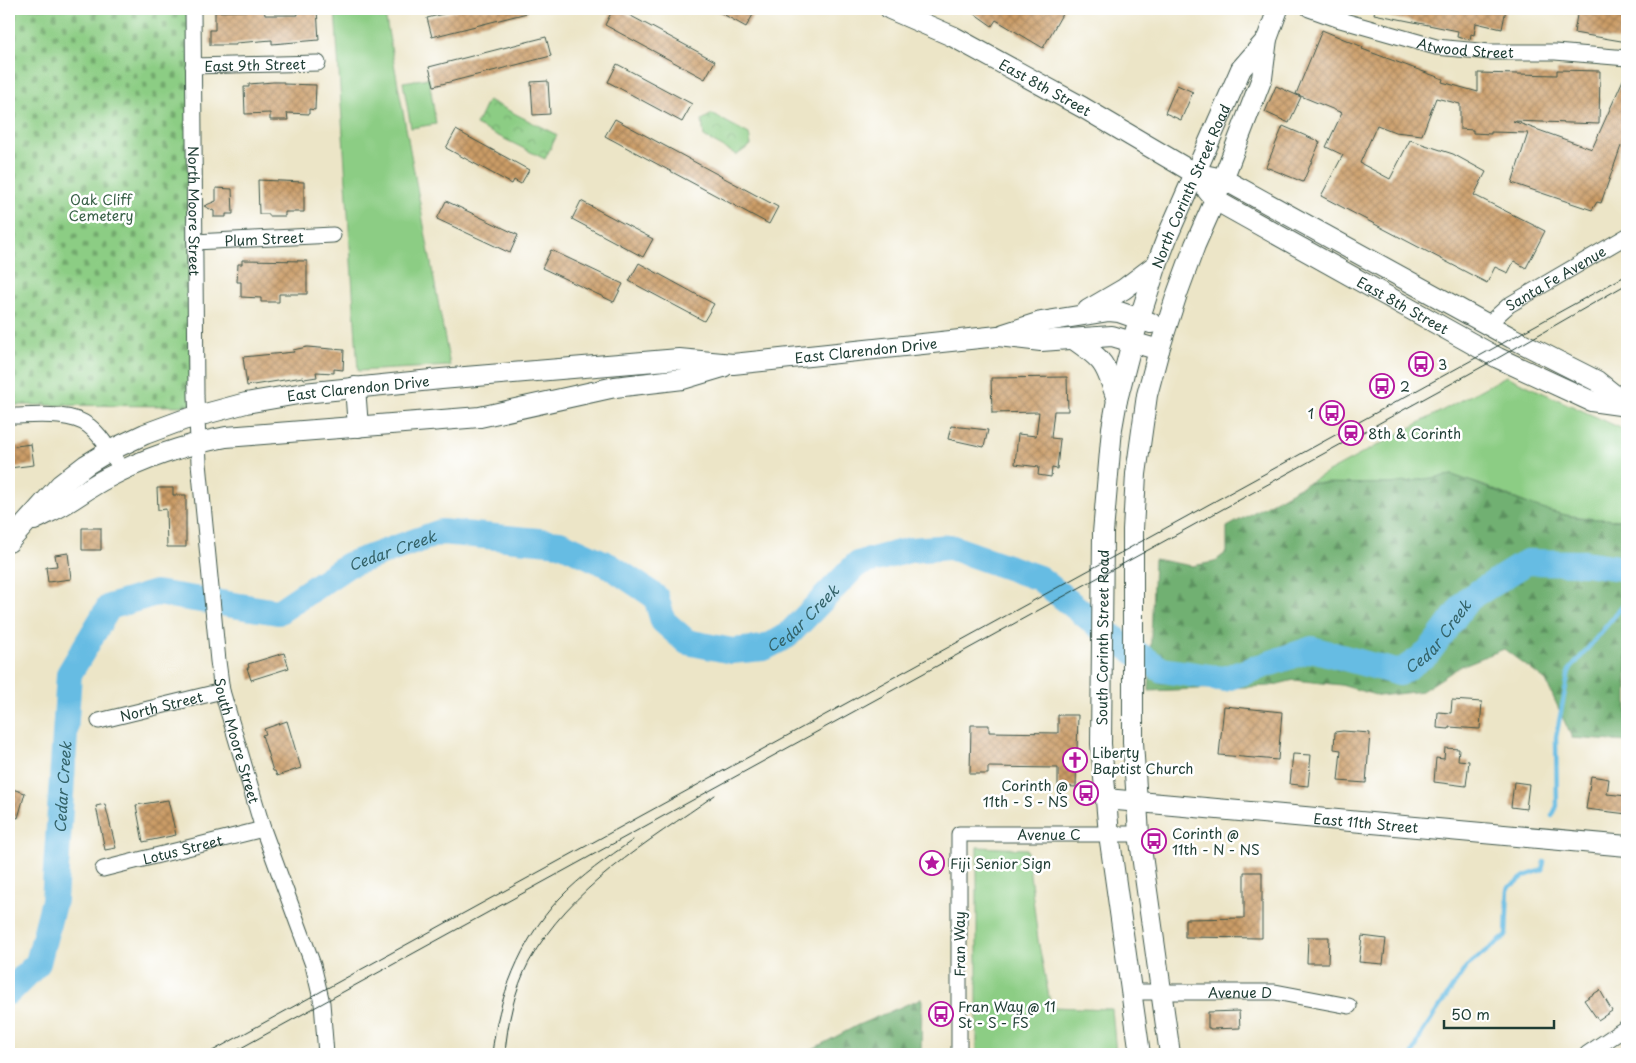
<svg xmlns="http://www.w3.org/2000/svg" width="1636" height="1063" font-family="'Playpen Sans',sans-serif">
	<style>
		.grass { fill: #8ccd84; stroke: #56855c }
		.forest { fill: url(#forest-firs); stroke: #487653 }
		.cemetery { fill: url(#cemetery-stones); stroke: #56855c }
		.park { fill: url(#park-crowns); stroke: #56855c }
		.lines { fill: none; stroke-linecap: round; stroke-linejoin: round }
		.stream { stroke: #66bce3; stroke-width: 4.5 }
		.river { stroke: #66bce3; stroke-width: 26 }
		.building { fill: url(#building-cross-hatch) }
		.street-casing { stroke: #3e564a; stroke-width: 17 }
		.secondary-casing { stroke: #3e564a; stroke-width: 22 }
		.street { stroke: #fff; stroke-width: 15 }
		.secondary { stroke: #fff; stroke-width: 20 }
		.tram { stroke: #1f3d34; stroke-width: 1 }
		.labels { text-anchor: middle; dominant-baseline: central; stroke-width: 5; stroke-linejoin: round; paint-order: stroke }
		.street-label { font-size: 14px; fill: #1f3d34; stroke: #fff }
		.park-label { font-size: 14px; fill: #3a6148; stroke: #fff }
		.poi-label { font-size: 14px; fill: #1f3d34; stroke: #fff; text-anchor: start }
		.water-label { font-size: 15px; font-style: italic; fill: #346369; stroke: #fff }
	</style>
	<defs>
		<pattern id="forest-firs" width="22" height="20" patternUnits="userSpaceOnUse" patternTransform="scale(1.25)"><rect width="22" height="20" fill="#71b072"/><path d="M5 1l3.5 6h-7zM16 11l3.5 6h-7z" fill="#5c905e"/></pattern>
		<pattern id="cemetery-stones" width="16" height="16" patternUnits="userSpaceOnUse" patternTransform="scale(1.25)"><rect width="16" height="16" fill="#8ccd84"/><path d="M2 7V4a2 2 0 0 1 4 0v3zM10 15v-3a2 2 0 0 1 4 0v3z" fill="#72a86d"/></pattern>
		<pattern id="park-crowns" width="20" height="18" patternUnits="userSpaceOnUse" patternTransform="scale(1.25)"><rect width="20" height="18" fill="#8ccd84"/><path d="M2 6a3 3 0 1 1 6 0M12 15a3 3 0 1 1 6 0" fill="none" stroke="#72a86d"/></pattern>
		<pattern id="building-cross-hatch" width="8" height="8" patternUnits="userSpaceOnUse" patternTransform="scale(1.25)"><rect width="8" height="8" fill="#cb9c66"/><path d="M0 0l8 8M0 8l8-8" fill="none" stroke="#a48055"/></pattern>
	</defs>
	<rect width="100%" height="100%" fill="#fff"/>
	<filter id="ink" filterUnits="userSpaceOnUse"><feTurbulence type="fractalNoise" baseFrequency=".02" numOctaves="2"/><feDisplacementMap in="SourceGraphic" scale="10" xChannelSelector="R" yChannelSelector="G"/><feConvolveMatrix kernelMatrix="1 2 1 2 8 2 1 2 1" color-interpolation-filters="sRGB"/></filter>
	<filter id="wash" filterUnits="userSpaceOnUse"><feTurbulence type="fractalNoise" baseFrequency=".0096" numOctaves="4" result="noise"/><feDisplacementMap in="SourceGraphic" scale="20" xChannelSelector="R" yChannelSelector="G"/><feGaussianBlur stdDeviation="1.12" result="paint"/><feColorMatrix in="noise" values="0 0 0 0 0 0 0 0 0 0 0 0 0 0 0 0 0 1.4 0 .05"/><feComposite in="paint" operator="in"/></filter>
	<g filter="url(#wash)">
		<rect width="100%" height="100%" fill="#ece5c7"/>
		<path class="grass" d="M335,9H384L450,366L358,371Z
			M429,78L436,124L411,128L403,82Z
			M1506,376L1627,431V520L1596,519L1566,515L1538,508L1482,485L1452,475L1392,484L1308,483Z
			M977,847L1027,849L1038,940L1051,1007L1112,1009L1116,1054H977Z"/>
		<path class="forest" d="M1452,475C1490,487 1526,507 1565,515C1586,520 1607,519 1627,520V742L1572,738L1546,681L1504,649L1461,666L1422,691L1379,696L1341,685L1294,680L1270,686L1149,691L1154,559L1192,566L1214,562L1227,552V527L1307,483L1392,484Z
			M922,998L921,1054H803L858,1025Z"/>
		<path class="cemetery" d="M9,9H193L191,406L9,405Z"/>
		<path class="park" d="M488,100L557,135L545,159L476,125Z
			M712,114L749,134L751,145L737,155L704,137L702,120Z"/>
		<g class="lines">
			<path class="stream" d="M1552,816L1557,806L1556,737L1569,671L1627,601
				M1413,1054L1422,1033L1466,967L1506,936L1508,888L1525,876L1542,870L1544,862"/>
			<path class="river" id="s1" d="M9,992L38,963L54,900L69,674L109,607L156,593L278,612L348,565L441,532L560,543L610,566L656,597L663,621L687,642L732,651L764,648L787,636L857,564L910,550L950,547L1039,578L1115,639L1162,670L1224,679L1312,649L1399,673L1428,653L1468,599L1527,562L1585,563L1627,569"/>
		</g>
		<g id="blocks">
			<path class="building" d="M246,9H264L265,15H298L297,9H317L319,40L272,44V40L236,43V45H210V30H215V12L246,11Z
				M463,9H526L527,13L432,37L427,18Z
				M613,9H618L715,61L705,79L605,25Z
				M714,9H747L754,13L746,27Z
				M968,9H1065L1043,48L996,20L992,26Z
				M1375,9H1506L1502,29L1476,23L1474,35L1471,34L1470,40L1457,37L1458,31L1374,14Z
				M1578,9H1627V42L1574,33Z
				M1322,30L1363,47L1362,49L1443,79L1442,82L1478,92V73L1557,75V70L1600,71L1599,124L1513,121L1592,149L1627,71V149L1621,146L1601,203L1597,202L1592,210L1512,183L1528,133L1491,132V134L1473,133V130L1460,129V104L1436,98L1422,135L1395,132L1377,125L1360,163L1390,179L1410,140L1453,154L1486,172L1474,195L1545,231L1526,268L1514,261L1508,273L1495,267L1487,283L1321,196L1343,155L1326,147L1342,113L1296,94Z
				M546,37L551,56L434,86L429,67Z
				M617,64L692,104L682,122L608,82Z
				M548,81L550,114L533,115L531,82Z
				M273,82H284V84L316,85L315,110L309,109V114L287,113L288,120H270V113L245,114L244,87H249V84Z
				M1177,85L1193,92L1181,120L1165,113Z
				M1276,86L1301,97L1289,123L1265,112Z
				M615,119L778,207L769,224L605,136Z
				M1283,126L1320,142L1303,182L1266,167Z
				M456,130L529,170L521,184L514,180L512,184L446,148Z
				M258,180L304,182V212H285V216H269V214H259Z
				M216,188L232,189L233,214H226V217H214V211L204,206L216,201Z
				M446,201L518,235L510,253L437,219Z
				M581,201L653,239L643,257L572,219Z
				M551,250L623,284L614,302L542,268Z
				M242,260L307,261V294H279V302H261V298L241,297V282H237L238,264H242Z
				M639,263L714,304L704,321L629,281Z
				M307,347L344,350L343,370L334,369V373L316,372L317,377L304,379L303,377L247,386L243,357L294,352L293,350Z
				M1067,377L1068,411H1054L1051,438L1060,439L1057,469L1052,468L1051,477L1038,475L1039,467L1015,464L1018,434L1036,436L1039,412L992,413L991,378Z
				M951,426L988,430L984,447L948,439Z
				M31,444L34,465L9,468V447Z
				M157,488H173V495H186V547H167L166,509L158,510Z
				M82,528H101V550H82Z
				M68,553L71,579L48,582L46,567L57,566L55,555Z
				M284,653L289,668L251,680L247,668H249L248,664Z
				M1452,700L1482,702L1480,729L1449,727V729L1437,728L1438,712L1451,713Z
				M1224,706L1282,712L1278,760L1219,755Z
				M1058,715H1078L1076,787L1058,786V768L988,767V774H970L971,725H989V732L1058,733Z
				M287,721L301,768L277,776L275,771H273L262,735L266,734L264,729Z
				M1343,731L1370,733L1366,783L1338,781L1341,750L1334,749L1335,732Z
				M1445,748L1459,749L1458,760L1469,761L1466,786L1434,782L1436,758L1444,759Z
				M1293,754L1311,755L1308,786L1290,784Z
				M1591,776L1609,779L1607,794L1627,796V814L1586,809Z
				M1514,782L1529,784L1526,809L1511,807Z
				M9,788L25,793L18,818L9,815Z
				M168,800L176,835L143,842L136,805Z
				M105,804L116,848L105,850L96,806Z
				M1244,872H1262V938L1185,937V919L1244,918Z
				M1362,936L1386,939L1383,964L1359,962Z
				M1308,937H1329L1328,963H1307Z
				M1600,990L1612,1011L1598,1020L1584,1000Z
				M1239,1011L1240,1028L1210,1029V1028H1208V1012Z"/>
		</g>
	</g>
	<g filter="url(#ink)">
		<use href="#blocks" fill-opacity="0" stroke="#3e564a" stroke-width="1"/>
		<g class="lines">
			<defs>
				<g id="street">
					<path id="s2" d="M193,9L196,396L199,463L218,661L222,691L263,829L313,965L322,1003L326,1054"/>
					<path id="s3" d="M1309,9L1337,19L1436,47L1490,52H1555L1627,58"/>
					<path id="s4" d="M193,66L318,63"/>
					<path id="s5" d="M195,242L333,235"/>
					<path id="s6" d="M1488,324L1509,305L1627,236"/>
					<path d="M9,416C31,416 71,411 89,426C103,437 112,455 122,470"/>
					<path id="s7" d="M99,721L222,691"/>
					<path id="s8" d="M103,869L263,829"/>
					<path id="s9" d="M1131,992H1275L1349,1006"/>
					<path id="s10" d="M959,1054V834H1139"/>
					<path d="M1587,1054L1627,1027"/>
				</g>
				<g id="secondary">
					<path id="s11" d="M890,9L952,36L1082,107L1194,173L1223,179L1512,338L1597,381L1627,405"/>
					<path id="s12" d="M1207,190L1215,200L1498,358L1591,401L1627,406"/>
					<path d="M1088,310L1124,289L1157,264"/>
					<path d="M1004,334L1041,322L1109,311L1119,312L1151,323"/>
					<path d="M1073,339C1104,360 1106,364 1117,400"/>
					<path d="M355,387L358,427"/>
					<path d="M34,520C45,514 57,509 68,502C81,494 93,485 107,478C145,458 184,445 226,437L480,417L615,387L683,379L723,367"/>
					<path id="s13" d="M9,542L60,485L86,465L109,451L145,434L183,420L246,403L304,393L441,379L679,359L733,364L998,336L1041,341L1112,336L1159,350"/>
					<path id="s14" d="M1106,799L1627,846"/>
					<path id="s15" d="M1140,1054L1109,834L1101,744L1103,533L1112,428L1117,400L1132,342L1157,264L1168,235L1241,69L1267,39"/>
					<path d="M1170,1054L1139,834L1133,742V530L1136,474L1147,395L1159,350L1177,294L1195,245L1215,200L1262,78L1267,39L1278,9"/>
				</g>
			</defs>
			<use href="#street" class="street-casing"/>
			<use href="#secondary" class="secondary-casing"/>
			<use href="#street" class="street"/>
			<use href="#secondary" class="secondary"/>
			<path class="tram" d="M207,1054L1627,275
				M230,1054L1498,358L1627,284
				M492,1054C498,998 520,941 559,899C581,876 607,858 633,840
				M505,1054C507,1025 515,988 529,962C570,887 647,843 715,795"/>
		</g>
	</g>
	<defs>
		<symbol id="bus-ring" viewBox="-11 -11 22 22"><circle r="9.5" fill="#fff" stroke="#b5179e" stroke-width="1.5"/><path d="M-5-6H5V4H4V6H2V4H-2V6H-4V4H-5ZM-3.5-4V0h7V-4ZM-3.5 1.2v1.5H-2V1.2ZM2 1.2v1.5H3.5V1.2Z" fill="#b5179e"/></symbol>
		<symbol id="station-ring" viewBox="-11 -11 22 22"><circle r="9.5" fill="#fff" stroke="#b5179e" stroke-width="1.5"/><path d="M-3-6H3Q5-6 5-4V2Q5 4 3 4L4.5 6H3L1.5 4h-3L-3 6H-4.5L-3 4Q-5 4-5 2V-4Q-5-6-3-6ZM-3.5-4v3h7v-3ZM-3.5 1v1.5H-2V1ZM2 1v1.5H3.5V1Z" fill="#b5179e"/></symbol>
		<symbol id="church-ring" viewBox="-11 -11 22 22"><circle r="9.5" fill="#fff" stroke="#b5179e" stroke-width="1.5"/><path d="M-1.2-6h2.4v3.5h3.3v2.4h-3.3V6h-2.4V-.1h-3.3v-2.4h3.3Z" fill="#b5179e"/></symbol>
		<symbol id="sight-ring" viewBox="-11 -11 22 22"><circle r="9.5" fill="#fff" stroke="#b5179e" stroke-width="1.5"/><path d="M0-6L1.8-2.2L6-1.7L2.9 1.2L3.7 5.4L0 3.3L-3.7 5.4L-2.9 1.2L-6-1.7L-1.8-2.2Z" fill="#b5179e"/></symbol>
	</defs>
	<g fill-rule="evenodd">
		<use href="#bus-ring" x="1407" y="350" width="28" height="28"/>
		<use href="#bus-ring" x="1368" y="372" width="28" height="28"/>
		<use href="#bus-ring" x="1318" y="399" width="28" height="28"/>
		<use href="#station-ring" x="1337" y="419" width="28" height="28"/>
		<use href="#church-ring" x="1061" y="746" width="28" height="28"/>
		<use href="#bus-ring" x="1072" y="779" width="28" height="28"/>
		<use href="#bus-ring" x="1140" y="827" width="28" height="28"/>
		<use href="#sight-ring" x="918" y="849" width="28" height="28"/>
		<use href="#bus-ring" x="927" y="1000" width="28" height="28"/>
	</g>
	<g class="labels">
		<g class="street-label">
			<text stroke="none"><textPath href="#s3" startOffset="162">Atwood Street</textPath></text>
			<text stroke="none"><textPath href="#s4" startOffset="62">East 9th Street</textPath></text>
			<text stroke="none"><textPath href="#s11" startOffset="174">East 8th Street</textPath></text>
			<text stroke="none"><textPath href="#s15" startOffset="884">North Corinth Street Road</textPath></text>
			<text stroke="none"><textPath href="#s2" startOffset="202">North Moore Street</textPath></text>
			<text stroke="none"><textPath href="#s5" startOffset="69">Plum Street</textPath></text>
			<text stroke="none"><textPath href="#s6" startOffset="82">Santa Fe Avenue</textPath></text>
			<text stroke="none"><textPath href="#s12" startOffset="228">East 8th Street</textPath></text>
			<text stroke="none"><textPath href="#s13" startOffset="905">East Clarendon Drive</textPath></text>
			<text stroke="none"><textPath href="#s13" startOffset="395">East Clarendon Drive</textPath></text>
			<text stroke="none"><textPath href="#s15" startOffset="419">South Corinth Street Road</textPath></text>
			<text stroke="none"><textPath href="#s7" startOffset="64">North Street</textPath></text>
			<text stroke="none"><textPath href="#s2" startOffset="735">South Moore Street</textPath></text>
			<text stroke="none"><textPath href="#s14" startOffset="261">East 11th Street</textPath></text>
			<text stroke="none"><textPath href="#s10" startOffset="310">Avenue C</textPath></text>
			<text stroke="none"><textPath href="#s8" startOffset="82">Lotus Street</textPath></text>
			<text transform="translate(959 944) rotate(-90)">Fran Way</text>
			<text stroke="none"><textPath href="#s9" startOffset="109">Avenue D</textPath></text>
		</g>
		<g class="park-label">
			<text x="101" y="199">Oak Cliff<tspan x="101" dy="16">Cemetery</tspan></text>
		</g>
		<g class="poi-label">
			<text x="1438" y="364">3</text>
			<text x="1400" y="386">2</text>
			<text x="1314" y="413" text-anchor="end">1</text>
			<text x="1368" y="433">8th &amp; Corinth</text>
			<text x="1092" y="752">Liberty<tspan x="1092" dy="16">Baptist Church</tspan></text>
			<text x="1068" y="785" text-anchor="end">Corinth @<tspan x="1068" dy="16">11th - S - NS</tspan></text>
			<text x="1172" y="833">Corinth @<tspan x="1172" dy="16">11th - N - NS</tspan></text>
			<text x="950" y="863">Fiji Senior Sign</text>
			<text x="958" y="1006">Fran Way @ 11<tspan x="958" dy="16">St - S - FS</tspan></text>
		</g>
		<g class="water-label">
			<text stroke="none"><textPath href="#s1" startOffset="714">Cedar Creek</textPath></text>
			<text stroke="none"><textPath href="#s1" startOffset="1180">Cedar Creek</textPath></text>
			<text stroke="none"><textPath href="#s1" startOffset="1900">Cedar Creek</textPath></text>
			<text stroke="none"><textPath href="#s1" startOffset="219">Cedar Creek</textPath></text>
		</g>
	</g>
	<rect width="1636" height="1063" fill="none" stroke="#fff" stroke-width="30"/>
	<path d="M1444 1020v8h110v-8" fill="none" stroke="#1f3d34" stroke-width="2.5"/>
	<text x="1451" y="1020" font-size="15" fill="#1f3d34" stroke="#ffffff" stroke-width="4" paint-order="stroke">50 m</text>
</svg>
